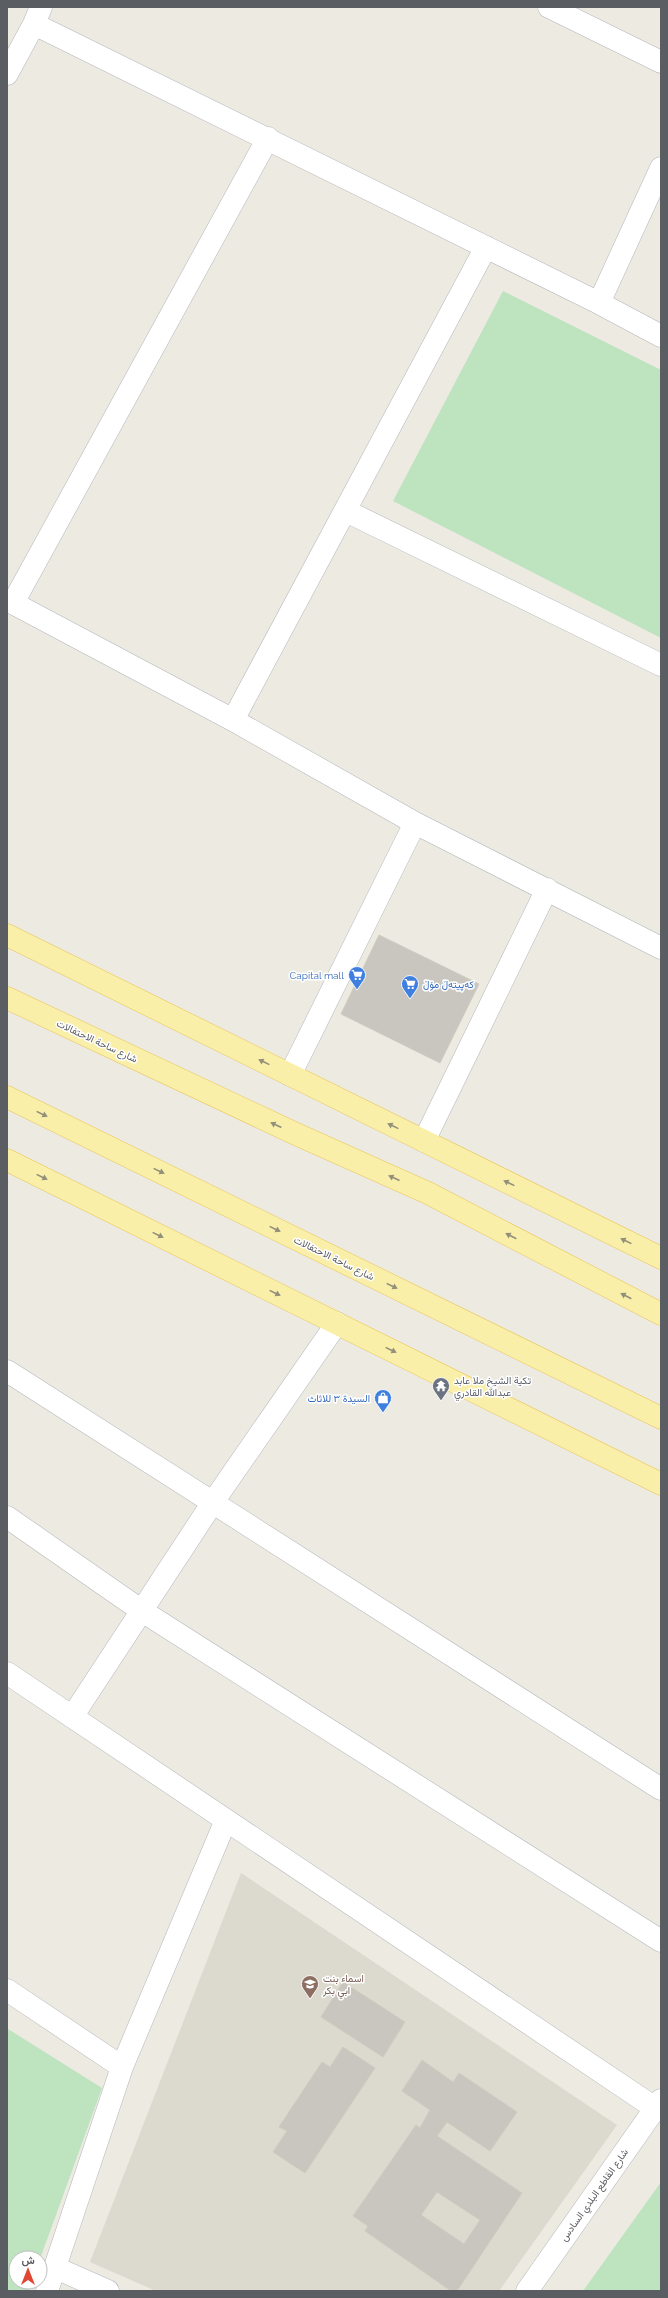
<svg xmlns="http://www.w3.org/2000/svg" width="668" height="2298" font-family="Raleway,Vazirmatn,sans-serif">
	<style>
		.education { fill: #dcd9cf }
		.green { fill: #bee3bf }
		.building { fill: #c9c6c0; stroke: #d0cbc0; fill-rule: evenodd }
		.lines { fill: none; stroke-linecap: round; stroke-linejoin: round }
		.minor-casing { stroke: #b4b7bb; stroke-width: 23 }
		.major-casing { stroke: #e9c65d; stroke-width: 23 }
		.minor { stroke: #fff; stroke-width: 22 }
		.major { stroke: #faefa8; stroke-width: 22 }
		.oneway { fill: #92907a }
		.labels { text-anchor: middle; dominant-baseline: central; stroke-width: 3; stroke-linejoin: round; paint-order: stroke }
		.shop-label { font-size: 10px; fill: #366cbe; stroke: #fff; text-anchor: end }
		.street-label { font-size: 10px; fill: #5a5d61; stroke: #fff }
		.worship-label { font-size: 10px; fill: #5b616d; stroke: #fff; text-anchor: start }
		.education-label { font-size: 10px; fill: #785e54; stroke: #fff; text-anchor: start }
	</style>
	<rect width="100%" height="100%" fill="#eceae1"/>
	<path class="education" d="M241,1873L617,2125L499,2291H156L90,2262Z"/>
	<path class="green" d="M503,291L661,370V638L393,501Z
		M8,2029L102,2088L40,2259L16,2258V2282H32L28,2291H7Z
		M661,2182V2291H583Z"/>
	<path class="building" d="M379,935L479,984L440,1063L341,1014Z
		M343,1982L405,2022L383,2057L321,2017Z
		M343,2047L375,2068L305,2173L273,2152L287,2131L279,2127L322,2062L330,2067Z
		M422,2060L453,2082L459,2073L517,2112L490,2151L447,2122L437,2136L522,2193L457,2291H451L365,2231L368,2226L353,2216L416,2125L420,2128L430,2110L402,2091ZM437,2192L480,2220L464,2244L421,2215Z"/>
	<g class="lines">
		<defs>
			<path id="minor" d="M549,7L661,62
				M34,24L599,303L661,336
				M7,74L34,24L41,7
				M599,303L661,168
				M346,511L661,665
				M7,600L233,720L415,823L661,948
				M13,603L268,138
				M233,720L486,247
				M290,1075L415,823
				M424,1141L547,889
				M7,1371L661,1789
				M7,1517L142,1611L661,1941
				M7,1673L655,2108
				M72,1717L213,1502L337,1323
				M7,1990L122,2067
				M56,2268L108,2291
				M47,2291L122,2067L226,1820
				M527,2291L661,2100"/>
			<path id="major" d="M7,935L661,1258
				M7,998L296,1134L428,1193L661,1314
				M7,1097L661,1418
				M7,1160L661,1484"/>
		</defs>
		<use href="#minor" class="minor-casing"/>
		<use href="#major" class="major-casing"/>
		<use href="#minor" class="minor"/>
		<use href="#major" class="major"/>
	</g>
	<defs><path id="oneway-solid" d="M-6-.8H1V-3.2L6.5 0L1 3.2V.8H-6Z"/></defs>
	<g class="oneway">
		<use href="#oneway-solid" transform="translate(264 1062) rotate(-154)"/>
		<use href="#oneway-solid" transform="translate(42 1114) rotate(26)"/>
		<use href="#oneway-solid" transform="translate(276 1125) rotate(-155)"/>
		<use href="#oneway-solid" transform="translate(393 1126) rotate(-154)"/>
		<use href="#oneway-solid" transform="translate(159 1171) rotate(26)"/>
		<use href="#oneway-solid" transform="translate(42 1177) rotate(26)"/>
		<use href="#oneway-solid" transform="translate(394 1178) rotate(-156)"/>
		<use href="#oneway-solid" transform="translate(509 1183) rotate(-154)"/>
		<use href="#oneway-solid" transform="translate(275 1229) rotate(26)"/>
		<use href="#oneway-solid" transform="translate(158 1235) rotate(26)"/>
		<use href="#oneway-solid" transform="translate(511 1236) rotate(-153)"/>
		<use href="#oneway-solid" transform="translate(626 1241) rotate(-154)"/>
		<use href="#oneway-solid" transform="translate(392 1286) rotate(26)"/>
		<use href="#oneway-solid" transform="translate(275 1293) rotate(26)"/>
		<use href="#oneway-solid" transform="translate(626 1296) rotate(-153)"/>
		<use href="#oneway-solid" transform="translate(391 1350) rotate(26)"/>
	</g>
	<defs>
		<symbol id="supermarket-pin" viewBox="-11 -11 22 30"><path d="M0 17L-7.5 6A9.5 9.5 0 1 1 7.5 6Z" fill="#3f7fe0" stroke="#fff"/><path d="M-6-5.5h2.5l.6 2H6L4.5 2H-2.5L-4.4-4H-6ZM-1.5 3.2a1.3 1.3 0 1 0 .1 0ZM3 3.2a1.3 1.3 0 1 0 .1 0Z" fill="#fff"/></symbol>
		<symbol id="temple-pin" viewBox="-11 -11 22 30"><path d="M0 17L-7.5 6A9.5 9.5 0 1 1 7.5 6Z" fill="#6b7280" stroke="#fff"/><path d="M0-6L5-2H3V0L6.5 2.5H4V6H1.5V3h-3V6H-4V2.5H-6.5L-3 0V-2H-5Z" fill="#fff"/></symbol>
		<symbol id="shop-pin" viewBox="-11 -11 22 30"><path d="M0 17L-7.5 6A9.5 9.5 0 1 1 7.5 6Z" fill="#3f7fe0" stroke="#fff"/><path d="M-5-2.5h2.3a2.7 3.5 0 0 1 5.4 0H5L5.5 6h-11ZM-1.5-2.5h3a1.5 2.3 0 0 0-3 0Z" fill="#fff"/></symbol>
		<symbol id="school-pin" viewBox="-11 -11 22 30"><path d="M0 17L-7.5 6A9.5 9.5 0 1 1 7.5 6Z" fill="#8d6e63" stroke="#fff"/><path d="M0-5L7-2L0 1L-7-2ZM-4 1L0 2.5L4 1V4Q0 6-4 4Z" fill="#fff"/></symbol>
	</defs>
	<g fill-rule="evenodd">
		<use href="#supermarket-pin" x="347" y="965" width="20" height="27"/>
		<use href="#supermarket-pin" x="400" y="974" width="20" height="27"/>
		<use href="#temple-pin" x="431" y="1376" width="20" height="27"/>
		<use href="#shop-pin" x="373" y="1388" width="20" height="27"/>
		<use href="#school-pin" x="300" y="1974" width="20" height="27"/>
	</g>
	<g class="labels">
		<g class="shop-label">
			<text x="344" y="975">Capital mall</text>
			<text x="423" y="984" text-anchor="start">کەپیتەڵ مۆڵ</text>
			<text x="370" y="1398">السيدة ٣ للاثاث</text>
		</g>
		<g class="street-label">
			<text transform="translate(97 1041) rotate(25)">شارع ساحة الاحتفالات</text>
			<text transform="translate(334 1258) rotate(26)">شارع ساحة الاحتفالات</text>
			<text transform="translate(594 2195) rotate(-55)">شارع القاطع البلدي السادس</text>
		</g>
		<g class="worship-label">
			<text x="454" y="1380">تكية الشيخ ملا عابد<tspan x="454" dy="12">عبدالله القادري</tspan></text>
		</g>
		<g class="education-label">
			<text x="323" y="1978">اسماء بنت<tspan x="323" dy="12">ابي بكر</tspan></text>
		</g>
	</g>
	<rect width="668" height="2298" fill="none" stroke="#5a5d61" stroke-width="16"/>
	<g transform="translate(28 2270)"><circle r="19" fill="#ffffff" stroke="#bdbec0"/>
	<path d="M0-3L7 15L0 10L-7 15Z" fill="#df4634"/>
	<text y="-6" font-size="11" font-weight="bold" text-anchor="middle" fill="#5a5d61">ش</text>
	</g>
</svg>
